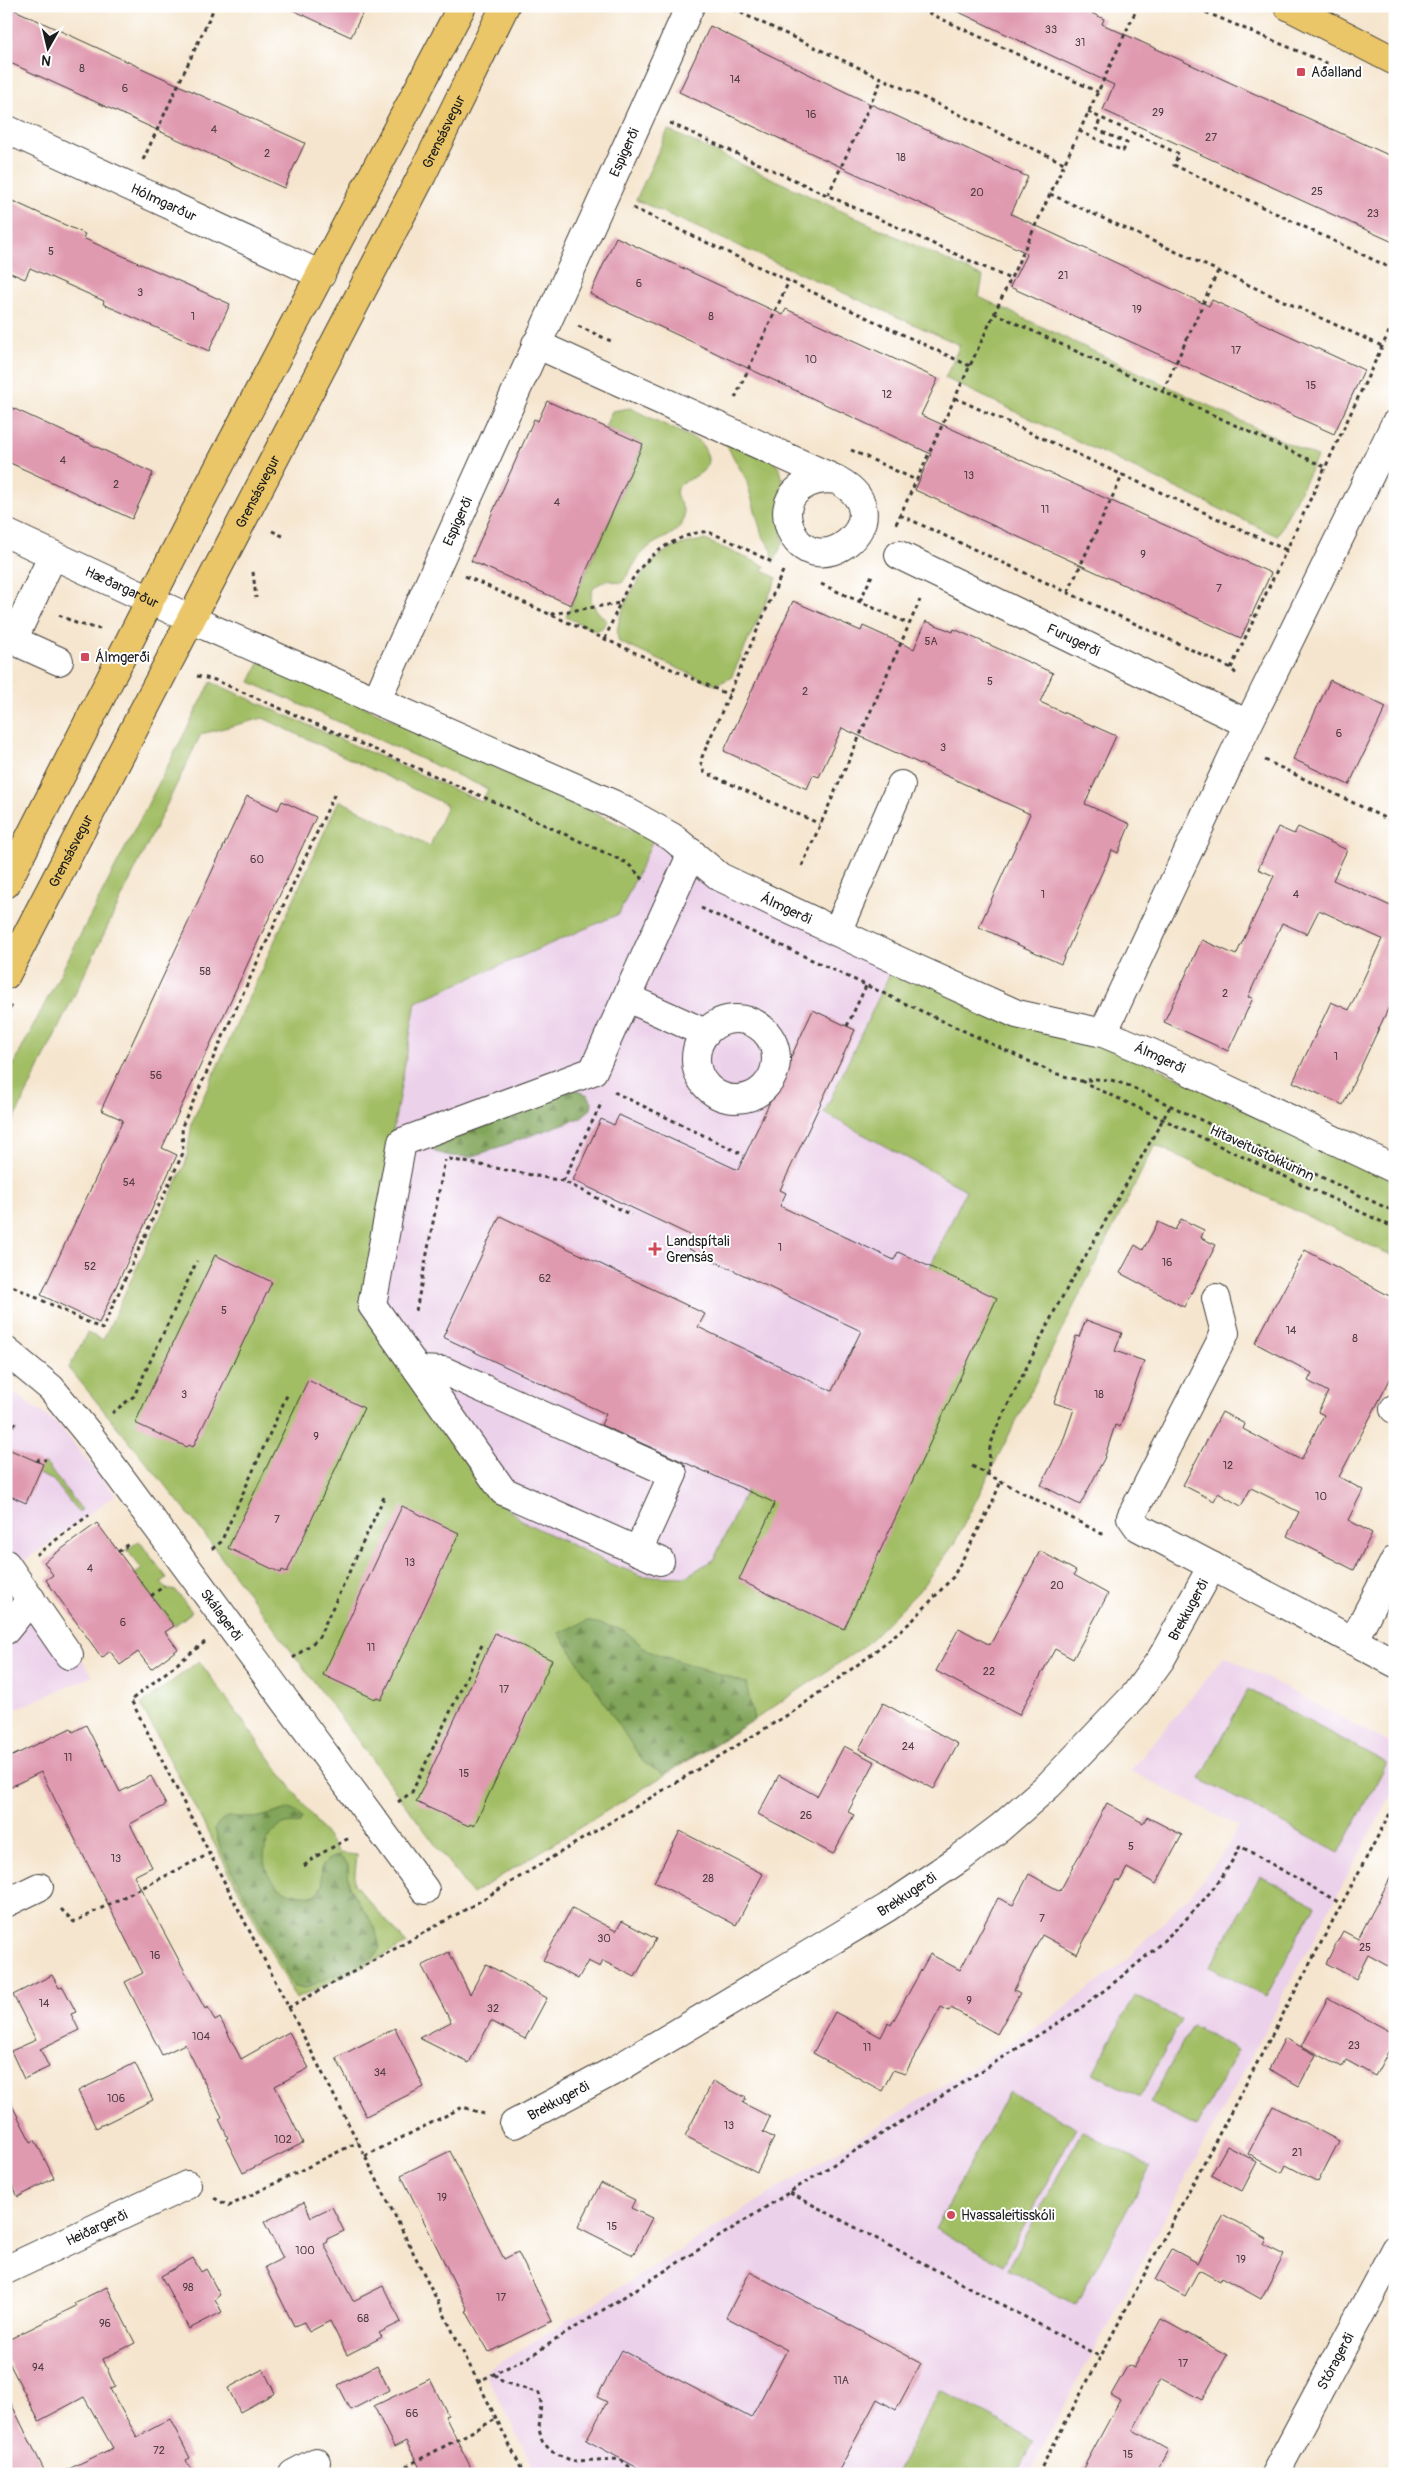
<svg xmlns="http://www.w3.org/2000/svg" width="1401" height="2480" font-family="Pangolin,sans-serif">
	<style>
		.built { fill: #ecd1ea }
		.green { fill: #a2be65; stroke: #5f6d40 }
		.forest { fill: url(#forest-firs); stroke: #4e603b }
		.building { fill: #e09ab0 }
		.lines { fill: none; stroke-linecap: round; stroke-linejoin: round }
		.minor-casing { stroke: #3d3a37; stroke-width: 30 }
		.major-casing { stroke: #3d3a37; stroke-width: 30 }
		.path { stroke: #3d3a37; stroke-width: 3; stroke-dasharray: 4 4; stroke-linecap: butt }
		.minor { stroke: #fff; stroke-width: 28 }
		.major { stroke: #eac669; stroke-width: 28 }
		.poi-dot { fill: #d1495b; stroke: #fff; stroke-width: 2 }
		.labels { text-anchor: middle; dominant-baseline: central; stroke-width: 4; stroke-linejoin: round; paint-order: stroke }
		.number-label { font-size: 11px; fill: #4d3c41 }
		.poi-label { font-size: 14px; fill: #1c1c1c; stroke: #fff; text-anchor: start }
		.street-label { font-size: 14px; fill: #1c1c1c; stroke: #fff }
	</style>
	<defs>
		<pattern id="forest-firs" width="22" height="20" patternUnits="userSpaceOnUse" patternTransform="scale(1.25)"><rect width="22" height="20" fill="#81a55a"/><path d="M5 1l3.5 6h-7zM16 11l3.5 6h-7z" fill="#69864a"/></pattern>
	</defs>
	<rect width="100%" height="100%" fill="#fff"/>
	<filter id="ink" filterUnits="userSpaceOnUse"><feTurbulence type="fractalNoise" baseFrequency=".02" numOctaves="2"/><feDisplacementMap in="SourceGraphic" scale="10" xChannelSelector="R" yChannelSelector="G"/><feConvolveMatrix kernelMatrix="1 2 1 2 8 2 1 2 1" color-interpolation-filters="sRGB"/></filter>
	<filter id="wash" filterUnits="userSpaceOnUse"><feTurbulence type="fractalNoise" baseFrequency=".0096" numOctaves="4" result="noise"/><feDisplacementMap in="SourceGraphic" scale="20" xChannelSelector="R" yChannelSelector="G"/><feGaussianBlur stdDeviation="1.12" result="paint"/><feColorMatrix in="noise" values="0 0 0 0 0 0 0 0 0 0 0 0 0 0 0 0 0 1.4 0 .05"/><feComposite in="paint" operator="in"/></filter>
	<g filter="url(#wash)">
		<rect width="100%" height="100%" fill="#f5e5ce"/>
		<path class="built" d="M653,840L892,969L824,1113L967,1190L853,1430L780,1418L714,1559L685,1577L643,1576L611,1564L524,1522L501,1503L475,1476L361,1309L416,1002L619,914Z
			M6,1388L58,1424L115,1495L16,1567L93,1676L6,1713Z
			M1225,1656L1395,1746V1787L1028,2474H537L485,2372L1052,2017L1122,1964L1193,1892L1227,1847L1238,1826L1130,1771Z"/>
		<path class="green" d="M668,130L983,277L979,297L1317,457L1277,536L945,378L960,345L636,200Z
			M630,408L699,441C727,475 681,477 677,489C673,499 688,507 683,521C679,533 663,538 653,544C639,553 631,570 622,583L607,580L595,586C585,601 596,610 607,621L602,628L595,631L566,617L643,444L605,427L612,411Z
			M713,432L772,460L780,469L785,489L781,522L783,543L773,563L772,550L762,535L746,479L727,446Z
			M705,540L765,566L763,571L777,578L731,678L715,685L619,642C610,620 641,572 658,557C670,546 690,542 705,540Z
			M261,659L653,840L619,914L416,1002L361,1309L475,1476L501,1503L524,1522L611,1564L643,1576L685,1577L714,1559L780,1418L854,1430L966,1190L824,1113L892,969L1116,1048L1395,1181V1257L1155,1145L954,1544L918,1592L863,1647L754,1720L472,1894L195,1522L69,1368L87,1333L103,1340L186,1162L192,1122L339,800L430,846L447,805L263,718L201,734L6,1136V1079L211,682L482,802L488,789L250,682Z
			M43,1464H46L82,1510L79,1513L53,1480L38,1474Z
			M139,1541L167,1578L161,1583L166,1589L176,1591L192,1612L174,1626L135,1574L142,1569L127,1550Z
			M199,1661L339,1853L357,1855L354,1884L407,1944L296,1999L141,1705Z
			M1248,1689L1387,1763L1339,1853L1200,1779Z
			M1260,1876L1315,1905L1266,1997L1210,1967Z
			M1135,1995L1181,2020L1140,2097L1093,2073Z
			M1192,2025L1238,2050L1196,2127L1150,2103Z
			M1009,2091L1076,2127L1003,2265L935,2229Z
			M1082,2131L1150,2167L1076,2305L1008,2269Z
			M940,2390L1034,2440L1016,2474H896Z"/>
		<path class="forest" d="M574,1089L588,1095L592,1102L591,1109L580,1118L471,1157L450,1156L435,1152L431,1144Z
			M587,1621L624,1630L648,1651L746,1683L754,1720L663,1774L643,1762L559,1633Z
			M288,1809L297,1811L302,1819L299,1824C256,1815 244,1901 316,1895L323,1885C319,1868 321,1859 339,1856L348,1864L349,1887L375,1927L380,1948L374,1957L304,1989L294,1987L221,1850L215,1829C223,1811 237,1818 253,1818C264,1817 277,1812 288,1809Z"/>
		<g id="blocks">
			<path class="building" d="M6,6L305,143L284,188L6,61Z
				M284,6H366L351,37Z
				M946,6H1077L1104,19L1102,24L1395,158V243L1103,110L1114,85Z
				M710,26L862,100L1028,177L1011,214L1209,306L1212,300L1364,370L1334,434L1010,287L1027,253L679,92Z
				M6,198L85,234L83,238L230,304L209,351L103,304L104,301L30,268L25,279L6,271Z
				M616,237L783,315L786,309L938,379L921,415L1271,573L1241,638L915,490L931,454L590,294Z
				M547,401L643,444L571,605L471,561L534,419L538,421Z
				M6,405L153,473L132,519L6,461Z
				M793,601L861,631L863,626L914,649L926,621L953,632L954,629L1053,673L1040,702L1116,736L1085,804L1130,824L1118,853L1112,850L1061,964L979,927L1030,814L842,728L819,777L813,775L807,789L724,751Z
				M1330,680L1386,707L1349,785L1293,759Z
				M247,796L278,810L282,801L316,817L162,1148L177,1155L99,1323L41,1295L123,1120L101,1110Z
				M1278,827L1294,834L1298,827L1347,850L1333,880L1395,908V994L1343,1105L1293,1082L1331,1002L1349,1010L1382,939L1319,910L1307,934L1282,923L1248,997L1253,998L1228,1051L1164,1022L1202,940L1236,955L1274,876L1258,869Z
				M813,1010L855,1030L780,1190L786,1193L780,1206L894,1260L898,1252L997,1298L844,1629L739,1580L775,1503L601,1425L606,1414L443,1337L500,1216L705,1314L698,1327L832,1391L861,1331L689,1249L694,1237L573,1180L601,1119L614,1125L619,1115L738,1170Z
				M1181,1219L1204,1230L1201,1238L1216,1245L1184,1307L1120,1273L1135,1245L1143,1250L1158,1222L1175,1230Z
				M1305,1250L1395,1299V1370L1339,1477L1363,1490L1348,1520L1372,1533L1354,1570L1287,1536L1299,1512L1251,1488L1241,1506L1218,1493L1214,1501L1183,1485L1222,1412L1245,1424L1243,1429L1301,1460L1324,1415L1318,1412L1328,1392L1308,1381L1312,1373L1255,1343Z
				M215,1255L272,1282L193,1447L189,1445L187,1447L135,1423Z
				M1086,1320L1122,1333L1115,1351L1144,1361L1120,1427L1115,1425L1104,1459L1080,1505L1041,1485L1062,1444L1074,1409L1054,1403L1076,1336L1079,1337Z
				M308,1380L364,1408L287,1572L282,1570L281,1573L228,1548Z
				M6,1448L43,1464L26,1503L6,1494Z
				M402,1506L459,1533L381,1700L376,1697L375,1699L323,1675Z
				M97,1523L174,1626L165,1632L178,1649L151,1669L138,1652L120,1665L110,1651L102,1658L46,1580L53,1575L44,1562Z
				M1040,1551L1076,1571L1074,1575L1108,1594L1073,1659L1055,1649L1019,1715L936,1671L959,1628L990,1645Z
				M495,1633L552,1660L474,1826L470,1824L469,1826L416,1802Z
				M883,1703L958,1744L934,1789L859,1749Z
				M86,1725L120,1792L151,1776L166,1805L130,1824L152,1867L134,1876L205,2009L208,2007L215,2021L220,2018L241,2059L289,2032L309,2068L275,2086L303,2143L243,2173L226,2139L228,2138L219,2119L222,2117L185,2044L162,2055L125,1982L143,1973L41,1772L6,1789V1759L71,1728L73,1732Z
				M844,1746L875,1762L848,1812L854,1815L833,1854L758,1814L779,1775L817,1796Z
				M1107,1803L1143,1823L1147,1817L1182,1835L1156,1884L1127,1868L1120,1881L1116,1880L1077,1954L1042,1935L1014,1990L1020,1993L997,2034L951,2008L949,2011L941,2007L905,2074L893,2070L882,2091L813,2053L835,2012L881,2037L888,2023L891,2025L930,1954L960,1970L998,1898L1013,1905L1029,1874L1060,1891Z
				M680,1831L763,1874L736,1925L654,1882Z
				M1395,1869V1970L1368,1955L1356,1979L1326,1963L1343,1931L1358,1939Z
				M572,1908L616,1931L622,1921L656,1939L635,1977L603,1961L600,1967L588,1961L578,1979L543,1960Z
				M449,1952L470,1994L486,1964L547,1998L525,2039L491,2021L469,2063L419,2038L451,2022L422,1966Z
				M52,1975L59,1988L63,1987L76,2012L71,2014L79,2030L40,2049L49,2067L24,2079L11,2051L36,2040L13,1995Z
				M1328,1998L1395,2034V2039L1375,2076L1346,2060L1342,2067L1302,2046Z
				M395,2028L424,2087L366,2116L336,2058Z
				M1285,2038L1316,2055L1299,2086L1269,2069Z
				M135,2063L153,2100L96,2128L78,2091Z
				M713,2081L746,2098L743,2103L770,2117L763,2132L774,2138L757,2172L685,2136Z
				M6,2094L31,2142L35,2140L54,2178L18,2197L6,2173Z
				M1273,2106L1339,2141L1318,2182L1286,2165L1282,2173L1248,2154Z
				M1227,2146L1257,2162L1242,2191L1211,2175Z
				M450,2151L504,2259L518,2252L552,2321L489,2352L466,2311L468,2310L401,2175Z
				M601,2183L635,2200L631,2208L652,2218L633,2255L578,2227Z
				M304,2202L311,2217L332,2207L344,2231L327,2239L328,2242L324,2244L353,2301L383,2286L401,2322L379,2333L382,2337L347,2355L330,2321L309,2332L304,2322L294,2326L265,2267L283,2258L264,2222Z
				M1224,2215L1267,2239L1264,2245L1284,2255L1261,2299L1221,2277L1219,2281L1199,2270L1185,2296L1155,2280L1172,2249L1198,2263Z
				M193,2258L201,2272L206,2269L220,2295L215,2299L222,2312L189,2329L161,2276Z
				M750,2272L921,2363L896,2410L877,2399L837,2474H649L586,2440L607,2402L597,2397L622,2350L751,2418L787,2350L726,2317Z
				M107,2287L135,2343L103,2359L115,2387L110,2389L137,2437L170,2419L190,2458L186,2460L193,2474H58L113,2448L84,2397L39,2421L6,2357V2341L76,2306L74,2303Z
				M1161,2319L1227,2355L1202,2400L1163,2379L1159,2382L1133,2430L1168,2450L1155,2474H1080L1120,2400L1111,2395L1128,2365L1134,2368Z
				M377,2365L389,2390L351,2410L338,2385Z
				M263,2369L275,2393L240,2412L228,2388Z
				M430,2379L448,2415L445,2416L474,2474H423L406,2441L394,2447L374,2406Z
				M6,2393L46,2474H12L6,2461Z"/>
		</g>
	</g>
	<g filter="url(#ink)">
		<use href="#blocks" fill-opacity="0" stroke="#3d3a37" stroke-width="1"/>
		<g class="lines">
			<defs>
				<g id="minor">
					<path id="s1" d="M6,129L321,275"/>
					<path d="M536,344L837,480C909,518 810,593 789,525C779,493 810,475 837,480"/>
					<path id="s2" d="M6,533L208,627L613,804L672,837L720,877L886,955L1017,1014L1103,1033L1149,1052L1395,1169"/>
					<path id="s3" d="M899,555L1248,724"/>
					<path d="M6,637L59,661"/>
					<path d="M13,640L53,555"/>
					<path id="s4" d="M377,699L690,6"/>
					<path d="M837,932L901,785"/>
					<path d="M628,998L705,1033"/>
					<circle cx="736" cy="1059" r="40"/>
					<path d="M1103,1033L1237,747L1395,424"/>
					<path d="M1216,1298L1225,1333L1131,1517L1138,1527L1395,1663"/>
					<path id="s5" d="M6,1351L51,1388L87,1432L425,1890"/>
					<path d="M418,1370L444,1371L673,1474L638,1551"/>
					<path d="M1394,1409H1395"/>
					<path d="M660,1561L503,1491L372,1305L402,1142L593,1071L692,853"/>
					<path d="M6,1564L69,1655"/>
					<path d="M6,1630L31,1599"/>
					<path d="M1353,1641L1395,1560"/>
					<path d="M6,1903L39,1887"/>
					<path id="s6" d="M514,2124L617,2069L888,1907L959,1859L1001,1827L1049,1785L1135,1695L1161,1659L1212,1566"/>
					<path id="s7" d="M6,2270L187,2185"/>
					<path d="M293,2474L316,2462"/>
					<path id="s8" d="M1275,2474L1395,2249"/>
				</g>
				<g id="major">
					<path d="M1288,6L1395,61"/>
					<path d="M6,884L193,516L462,6"/>
					<path id="s9" d="M6,975L422,175L505,6"/>
				</g>
			</defs>
			<use href="#minor" class="minor-casing"/>
			<use href="#major" class="major-casing"/>
			<path class="path" d="M726,6L1064,163
				M914,6L1098,92
				M1154,6L1163,10L1165,6
				M1191,6L1331,65
				M1088,112L1179,154L1174,165L1395,270
				M670,123L1010,279
				M1079,131L1123,151L1127,143L1096,129L1101,118
				M143,160L215,6
				M1050,194L1382,346
				M828,195L882,79
				M633,208L970,366
				M994,313L1325,467
				M578,326L613,342
				M1163,391L1218,271
				M735,398L789,281
				M955,398L1286,550
				M851,450L916,480
				M900,515L1231,668L1238,676
				M896,524L1138,6
				M272,531L285,537
				M783,571L702,757L701,764L704,772L820,824
				M253,572L256,598
				M465,576L729,695
				M821,584L909,624
				M1068,592L1123,474
				M860,601L873,573
				M551,614L620,603
				M59,615L78,624L100,629
				M605,639C624,594 633,559 681,538C688,535 700,531 707,532C728,538 754,554 774,563
				M1231,668L1395,319
				M197,676L215,680L504,806L627,863L646,882
				M1265,760L1395,823
				M802,866L920,600
				M701,908L1054,1073L1081,1081L1096,1079L1111,1080L1127,1085L1395,1212
				M6,1016L12,1005
				M847,1026L866,986
				M1081,1081L1395,1228
				M614,1092L744,1155
				M449,1159L563,1181L631,1215
				M563,1181L602,1102
				M6,1283L102,1329L183,1153L182,1126L335,793
				M416,1311L445,1160
				M112,1413L134,1396L197,1261
				M6,1423L13,1426L16,1423
				M37,1462L39,1459L46,1460
				M972,1466L1102,1534L1104,1532
				M988,1474L990,1447L996,1429L1056,1308L1171,1105
				M212,1549L221,1542L288,1393
				M118,1552L130,1543
				M36,1555L89,1515
				M151,1596L164,1586
				M205,1642L131,1700L365,2156L524,2474
				M293,1658L318,1639L385,1495
				M398,1802L412,1792L482,1645
				M304,1866L315,1857L349,1838
				M61,1909L74,1922L209,1854
				M288,2008L470,1907L794,1711L868,1657L912,1621L953,1577L990,1508L1001,1481
				M365,2156L463,2107L484,2114
				M790,2193L1101,2357
				M214,2198L229,2206L358,2142
				M494,2374L503,2382L539,2393L541,2403L539,2429L542,2441L551,2451L572,2461L620,2459L638,2474
				M477,2382L527,2358L1078,2010C1132,1970 1211,1908 1240,1846L1340,1903
				M346,2471L355,2474
				M392,2474L496,2419
				M1038,2474L1395,1804"/>
			<use href="#minor" class="minor"/>
			<use href="#major" class="major"/>
		</g>
	</g>
	<g class="poi-dot">
		<rect x="1296" y="67" width="10" height="10" rx="2.5"/>
		<rect x="80" y="652" width="10" height="10" rx="2.5"/>
		<path d="M652.5 1241.5h5v5h5v5h-5v5h-5v-5h-5v-5h5z"/>
		<circle cx="951" cy="2215" r="5"/>
	</g>
	<g class="labels">
		<g class="number-label">
			<text x="1051" y="29">33</text>
			<text x="1080" y="42">31</text>
			<text x="82" y="68">8</text>
			<text x="735" y="79">14</text>
			<text x="125" y="88">6</text>
			<text x="1158" y="112">29</text>
			<text x="811" y="114">16</text>
			<text x="214" y="129">4</text>
			<text x="1211" y="137">27</text>
			<text x="267" y="153">2</text>
			<text x="901" y="157">18</text>
			<text x="1317" y="191">25</text>
			<text x="977" y="192">20</text>
			<text x="1373" y="213">23</text>
			<text x="51" y="251">5</text>
			<text x="1063" y="275">21</text>
			<text x="639" y="283">6</text>
			<text x="140" y="292">3</text>
			<text x="1137" y="309">19</text>
			<text x="193" y="316">1</text>
			<text x="711" y="316">8</text>
			<text x="1236" y="350">17</text>
			<text x="811" y="359">10</text>
			<text x="1311" y="385">15</text>
			<text x="887" y="394">12</text>
			<text x="63" y="460">4</text>
			<text x="969" y="475">13</text>
			<text x="116" y="484">2</text>
			<text x="557" y="502">4</text>
			<text x="1045" y="509">11</text>
			<text x="1143" y="554">9</text>
			<text x="1219" y="588">7</text>
			<text x="931" y="641">5A</text>
			<text x="990" y="681">5</text>
			<text x="805" y="691">2</text>
			<text x="1339" y="733">6</text>
			<text x="943" y="747">3</text>
			<text x="257" y="859">60</text>
			<text x="1043" y="894">1</text>
			<text x="1296" y="894">4</text>
			<text x="205" y="971">58</text>
			<text x="1225" y="993">2</text>
			<text x="1336" y="1056">1</text>
			<text x="156" y="1075">56</text>
			<text x="129" y="1182">54</text>
			<text x="780" y="1247">1</text>
			<text x="1167" y="1262">16</text>
			<text x="90" y="1266">52</text>
			<text x="545" y="1278">62</text>
			<text x="224" y="1310">5</text>
			<text x="1291" y="1330">14</text>
			<text x="1355" y="1338">8</text>
			<text x="184" y="1394">3</text>
			<text x="1099" y="1394">18</text>
			<text x="316" y="1436">9</text>
			<text x="1228" y="1465">12</text>
			<text x="1321" y="1496">10</text>
			<text x="277" y="1519">7</text>
			<text x="410" y="1562">13</text>
			<text x="90" y="1568">4</text>
			<text x="1057" y="1585">20</text>
			<text x="123" y="1622">6</text>
			<text x="371" y="1647">11</text>
			<text x="989" y="1671">22</text>
			<text x="504" y="1689">17</text>
			<text x="908" y="1746">24</text>
			<text x="68" y="1757">11</text>
			<text x="464" y="1773">15</text>
			<text x="806" y="1815">26</text>
			<text x="1131" y="1846">5</text>
			<text x="116" y="1858">13</text>
			<text x="708" y="1878">28</text>
			<text x="1042" y="1918">7</text>
			<text x="604" y="1938">30</text>
			<text x="1365" y="1947">25</text>
			<text x="155" y="1955">16</text>
			<text x="969" y="2000">9</text>
			<text x="44" y="2003">14</text>
			<text x="493" y="2008">32</text>
			<text x="201" y="2036">104</text>
			<text x="1354" y="2045">23</text>
			<text x="867" y="2047">11</text>
			<text x="380" y="2072">34</text>
			<text x="116" y="2098">106</text>
			<text x="729" y="2125">13</text>
			<text x="283" y="2139">102</text>
			<text x="1297" y="2152">21</text>
			<text x="442" y="2197">19</text>
			<text x="612" y="2226">15</text>
			<text x="305" y="2250">100</text>
			<text x="1241" y="2259">19</text>
			<text x="188" y="2287">98</text>
			<text x="501" y="2297">17</text>
			<text x="363" y="2318">68</text>
			<text x="105" y="2323">96</text>
			<text x="1183" y="2363">17</text>
			<text x="38" y="2367">94</text>
			<text x="841" y="2380">11A</text>
			<text x="412" y="2413">66</text>
			<text x="159" y="2450">72</text>
			<text x="1128" y="2454">15</text>
		</g>
		<g class="poi-label">
			<text x="1311" y="72">Aðalland</text>
			<text x="95" y="657">Álmgerði</text>
			<text x="666" y="1241">Landspítali<tspan x="666" dy="16">Grensás</tspan></text>
			<text x="961" y="2215">Hvassaleitisskóli</text>
		</g>
		<g class="street-label">
			<text stroke="none"><textPath href="#s9" startOffset="950">Grensásvegur</textPath></text>
			<text stroke="none"><textPath href="#s4" startOffset="600">Espigerði</textPath></text>
			<text stroke="none"><textPath href="#s1" startOffset="174">Hólmgarður</textPath></text>
			<text stroke="none"><textPath href="#s9" startOffset="545">Grensásvegur</textPath></text>
			<text stroke="none"><textPath href="#s4" startOffset="195">Espigerði</textPath></text>
			<text stroke="none"><textPath href="#s2" startOffset="128">Hæðargarður</textPath></text>
			<text stroke="none"><textPath href="#s3" startOffset="194">Furugerði</textPath></text>
			<text stroke="none"><textPath href="#s9" startOffset="140">Grensásvegur</textPath></text>
			<text stroke="none"><textPath href="#s2" startOffset="868">Álmgerði</textPath></text>
			<text stroke="none"><textPath href="#s2" startOffset="1272">Álmgerði</textPath></text>
			<text transform="translate(1262 1153) rotate(25)">Hitaveitustokkurinn</text>
			<text stroke="none"><textPath href="#s6" startOffset="860">Brekkugerði</textPath></text>
			<text stroke="none"><textPath href="#s5" startOffset="342">Skálagerði</textPath></text>
			<text stroke="none"><textPath href="#s6" startOffset="455">Brekkugerði</textPath></text>
			<text stroke="none"><textPath href="#s6" startOffset="50">Brekkugerði</textPath></text>
			<text stroke="none"><textPath href="#s7" startOffset="100">Heiðargerði</textPath></text>
			<text stroke="none"><textPath href="#s8" startOffset="128">Stóragerði</textPath></text>
		</g>
	</g>
	<rect width="1401" height="2480" fill="none" stroke="#fff" stroke-width="25"/>
	<g transform="translate(48 48) rotate(188)" stroke="#ffffff" stroke-width="4" paint-order="stroke">
	<path d="M0-4L9 19L0 12L-9 19Z" fill="#1c1c1c"/>
	<text y="-8" font-size="14" font-weight="bold" text-anchor="middle" fill="#1c1c1c">N</text>
	</g>
</svg>
